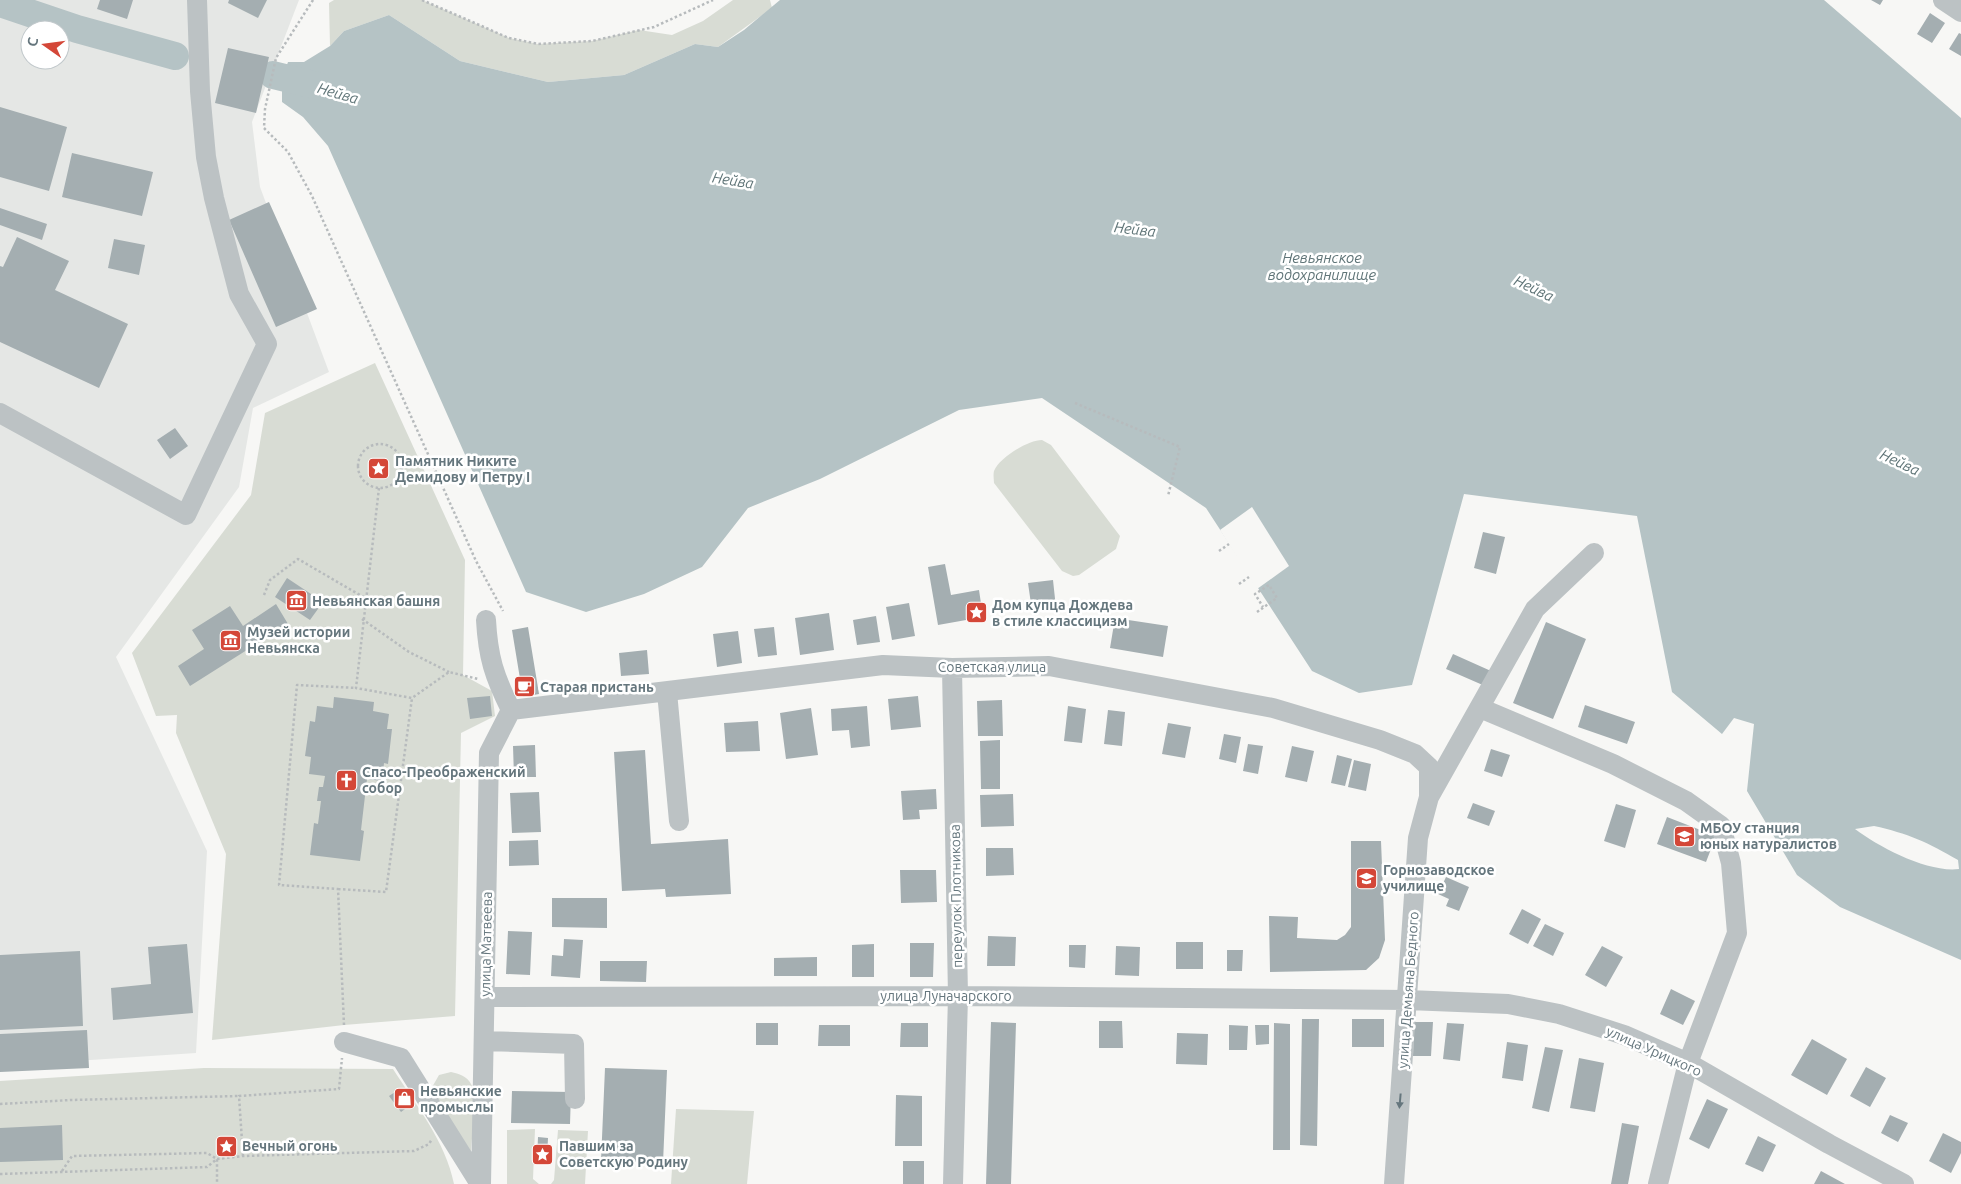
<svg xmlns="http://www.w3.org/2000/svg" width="1961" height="1184" font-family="Ubuntu,sans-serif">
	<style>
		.built { fill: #e5e7e5; fill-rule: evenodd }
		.green { fill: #d8dcd4 }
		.water { fill: #b5c3c5; fill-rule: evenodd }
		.pier { fill: #f7f7f5 }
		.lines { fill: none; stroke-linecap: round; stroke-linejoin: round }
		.river { stroke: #b5c3c5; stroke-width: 28 }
		.building { fill: #a4aeb1 }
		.path { stroke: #b7bbbd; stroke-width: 2.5; stroke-dasharray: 2.5 2.5; stroke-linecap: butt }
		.minor { stroke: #bcc2c4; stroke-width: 20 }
		.oneway { fill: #65767d }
		.labels { text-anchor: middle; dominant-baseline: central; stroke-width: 5; stroke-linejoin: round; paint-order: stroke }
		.poi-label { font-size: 14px; font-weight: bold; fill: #65767d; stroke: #fff; text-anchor: start }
		.street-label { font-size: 14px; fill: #65767d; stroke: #fff }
		.water-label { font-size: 15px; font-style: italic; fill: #607578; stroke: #fff }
	</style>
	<rect width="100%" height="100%" fill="#f7f7f5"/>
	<path class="built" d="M0,0H299L252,122L260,187L329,372L253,408L239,487L116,657L207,851L196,1053L0,1066ZM30,30H60V60H30Z"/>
	<path class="green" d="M334,0H422L509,38L538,44L592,41L639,30L672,35L703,21L733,0H770L772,8L718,47L695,44L624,75L548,82L460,61L389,15L344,31L330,46L329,3Z
		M375,363L465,560L463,675L492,691L495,716L461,733L455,1016L344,1025L212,1040L226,854L176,733L177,715L156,716L132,653L251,495L265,413Z
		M1042,440L1051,445L1120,536L1116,549L1079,575L1073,576L1062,571L994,483C994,480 993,475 994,471C999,458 1028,440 1042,440Z
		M204,1068L393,1069C416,1105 446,1142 454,1184H0V1081Z
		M451,1072C459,1074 467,1076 471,1084C477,1093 472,1138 471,1151L464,1149L431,1089L439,1075Z
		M676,1109L754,1111L747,1184H671Z
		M535,1129L533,1179L539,1184H507V1130Z
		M558,1130L588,1131L585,1184H551L554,1180Z"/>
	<path class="water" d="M0,0H24L77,29L0,9Z
		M780,0H1824L1961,118V960L1840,907L1797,875L1747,791L1754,724L1734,718L1722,734L1672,692L1637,516L1464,494L1412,685L1359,693L1312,671L1206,508L1042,398L959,410L820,479L748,508L702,567L644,594L586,612L526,592L328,146L303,117L282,102V79L288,62H304L330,46L344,31L389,15L460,61L548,82L624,75L695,44L718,47L744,30ZM1874,826C1907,833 1929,843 1958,860L1959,869C1928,873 1879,847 1855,829Z"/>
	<path class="pier" d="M1252,507L1289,566L1257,589L1220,530Z"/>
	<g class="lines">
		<path class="river" d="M0,3L77,29L175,56
			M273,75L318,86"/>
	</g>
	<path class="building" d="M100,0H133L127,19L97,9Z
		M229,0H267L258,18L228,3Z
		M1871,0H1883L1880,5Z
		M1930,13L1945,23L1932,43L1917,34Z
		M1959,33L1961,34V56L1949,49Z
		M228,48L269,57L256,113L215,103Z
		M0,107L67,127L49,191L0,177Z
		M72,153L153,172L142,216L62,197Z
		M269,202L317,309L276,327L229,220Z
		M0,208L47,224L42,240L0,225Z
		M17,237L69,261L55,290L128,324L99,388L0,342V266L3,267Z
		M114,239L145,245L139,275L108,268Z
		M175,428L188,446L170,459L157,440Z
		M1483,532L1505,537L1496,574L1474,568Z
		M945,564L951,595L979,590L983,617L938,625L928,567Z
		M287,578L323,602L310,620L275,597Z
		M1053,580L1056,608L1032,611L1028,583Z
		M909,603L915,636L892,640L886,607Z
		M276,604L288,624L190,686L178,666L204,649L192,630L230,606L243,626Z
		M829,613L834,650L800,655L795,618Z
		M876,616L880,642L857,645L853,620Z
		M1115,618L1168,626L1163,657L1110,648Z
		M1546,622L1586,639L1553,719L1513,703Z
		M528,627L539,694L523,697L512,630Z
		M774,627L777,655L758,657L754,629Z
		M738,631L742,663L717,667L713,634Z
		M647,650L649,674L621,676L619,653Z
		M1453,654L1491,671L1485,686L1446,669Z
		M490,696L492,716L470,719L467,698Z
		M918,696L921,727L891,730L888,699Z
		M334,697L374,702L373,711L389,714L387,729H392L388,764L384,763L382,781L367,779L361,830L364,831L360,861L310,855L314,823L318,824L321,801H317L319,787H323L325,776L309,774L311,757L305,756L310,721L315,722L317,706L333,708Z
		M1002,700L1003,736H978L977,701Z
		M1585,705L1635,722L1627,744L1578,727Z
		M867,706L870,746L851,748L849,730L832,731L831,709Z
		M1068,706L1086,709L1082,743L1064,741Z
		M811,708L818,755L786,759L780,713Z
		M1108,710L1125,712L1122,746L1104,744Z
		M758,721L760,751L726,752L724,723Z
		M1168,723L1191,727L1185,758L1162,754Z
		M1224,734L1241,737L1236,763L1219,759Z
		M1000,740V789H981L980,741Z
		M1248,744L1263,746L1258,774L1243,771Z
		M535,745L536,777H514L513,746Z
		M1292,746L1314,751L1307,782L1285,777Z
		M1491,749L1510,755L1502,777L1484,771Z
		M645,750L651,844L728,839L731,894L666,897L665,889L622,891L614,752Z
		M1337,755L1352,759L1345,786L1331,783Z
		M1354,760L1371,764L1366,791L1348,787Z
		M936,789L937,809L919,810L920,819L903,820L901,791Z
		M539,792L541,832L512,833L510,793Z
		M1013,794L1014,826L981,827L980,795Z
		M1473,803L1495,811L1489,826L1467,818Z
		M1616,804L1636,810L1625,848L1604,841Z
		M1667,817L1716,836L1706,862L1657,844Z
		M538,840L539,865L509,866V841Z
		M1351,841H1381L1385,940L1379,958L1366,970L1270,972L1269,916L1298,917L1297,938L1337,940L1345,935L1351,927Z
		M986,848H1013L1014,875L986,876Z
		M900,870H936L937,902L901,903Z
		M1446,877L1469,887L1459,911L1446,906L1449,899L1438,894Z
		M552,898H607V928L552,927Z
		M1522,909L1541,919L1528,944L1509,934Z
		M1545,924L1564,933L1553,956L1533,946Z
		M508,931L532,932L530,975L506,974Z
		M988,936L1016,937L1015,966H987Z
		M564,939L583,940L580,978L551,976L552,955L563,956Z
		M1176,942H1203V969H1176Z
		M910,943H934L933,977H910Z
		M187,944L193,1013L113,1020L111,988L151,984L148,947Z
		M874,944V977H852V945Z
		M1069,945H1086L1085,968L1069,967Z
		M1116,946L1140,947L1139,976L1115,975Z
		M1602,946L1623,957L1606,987L1585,975Z
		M1227,950H1243L1242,971H1227Z
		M80,951L83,1026L0,1030V955Z
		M817,957V976H774V958Z
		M600,961H647L646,982L600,981Z
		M1671,989L1695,1001L1683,1025L1660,1014Z
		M1302,1019H1319L1317,1146L1300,1145Z
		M1352,1019H1384V1047H1352Z
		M1099,1021H1122L1123,1048H1099Z
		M991,1022L1016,1023L1011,1184H986Z
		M1414,1022H1433L1431,1056H1413Z
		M756,1023H778V1045H756Z
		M901,1023H928V1047H900Z
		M1274,1023L1290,1024V1150H1273Z
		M1447,1023L1464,1024L1460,1061L1443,1059Z
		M819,1025H850V1046H818Z
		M1229,1025L1248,1026L1247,1050H1229Z
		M1255,1025H1269V1044L1256,1045Z
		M87,1030L89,1068L0,1072V1034Z
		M1177,1033L1208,1034L1207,1065L1176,1064Z
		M1812,1039L1847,1059L1827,1095L1791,1075Z
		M1507,1042L1528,1045L1523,1081L1502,1078Z
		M1545,1047L1563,1050L1549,1112L1532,1108Z
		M1579,1058L1604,1063L1595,1112L1570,1108Z
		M1866,1067L1886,1078L1870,1107L1850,1096Z
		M605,1068L667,1070L663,1163L601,1161Z
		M398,1090L409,1106L401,1112L389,1096Z
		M512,1091L571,1092L570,1124L511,1123Z
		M896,1095L922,1096V1146H895Z
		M1707,1099L1728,1109L1709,1149L1689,1139Z
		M1890,1115L1908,1123L1898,1142L1881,1133Z
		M1622,1123L1639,1126L1628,1184H1611Z
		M62,1125L63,1160L0,1162V1128Z
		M1943,1133L1961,1142V1153L1951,1173L1929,1161Z
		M1758,1136L1776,1145L1763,1172L1745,1164Z
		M538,1137L548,1138L547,1159H537Z
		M903,1161H924V1184H903Z
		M1821,1171L1845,1184H1814Z"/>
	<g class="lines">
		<path class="path" d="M313,0L276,58L265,109L264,128L288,152L312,196L476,561L503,611
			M422,0L509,38L538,44L592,41L654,27L713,0
			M1075,403L1180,447L1168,496
			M358 466a22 22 0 1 1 44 0a22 22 0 1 1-44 0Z
			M379,488L356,688L412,698L449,672L478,679
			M1219,551L1229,544
			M1239,584L1249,577
			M264,595L270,580L298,559L365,598
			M1257,612L1277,598L1269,585L1255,594L1263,607
			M362,619L409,652L449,672
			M338,889L386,892L412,698
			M344,1025L338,889L279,885L297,685L356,688
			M0,1104L71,1100L239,1096
			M243,1156L239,1096L339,1089L342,1058
			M62,1171L72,1156L207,1153L217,1159V1184
			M0,1174L207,1167L217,1159L243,1156L414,1151L429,1144L432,1139"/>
		<path class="minor" d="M1943,0L1961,12
			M0,413L186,515L267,344L239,294L214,198L206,157L200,91L197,0
			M486,620C488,657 494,676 511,710
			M952,668L958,996L953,1184
			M667,692L679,821
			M1480,708L1613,764L1686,801L1721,826L1731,863L1737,933L1688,1063L1658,1184
			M511,710L883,665L952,668L1049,666L1273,708L1380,740L1415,754L1429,767V797
			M485,997L958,996L1408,1000L1508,1004L1559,1014L1624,1035L1688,1063L1829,1144L1904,1184
			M484,1041L574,1044L575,1099
			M344,1042L401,1058L480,1184
			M481,1184L489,753L511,710
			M1394,1184L1418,838L1429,797L1535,609L1594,553"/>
	</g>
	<defs><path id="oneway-solid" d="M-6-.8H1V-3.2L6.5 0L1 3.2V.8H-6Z" transform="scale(1.25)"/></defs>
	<use class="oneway" href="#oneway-solid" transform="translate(1400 1101) rotate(95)"/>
	<defs>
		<symbol id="sight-square" viewBox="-11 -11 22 22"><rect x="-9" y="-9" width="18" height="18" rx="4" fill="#d44738" stroke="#fff"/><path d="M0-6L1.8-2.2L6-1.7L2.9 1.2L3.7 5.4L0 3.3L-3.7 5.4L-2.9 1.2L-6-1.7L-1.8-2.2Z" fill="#fff"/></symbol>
		<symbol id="museum-square" viewBox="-11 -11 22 22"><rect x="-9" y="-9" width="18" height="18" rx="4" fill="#d44738" stroke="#fff"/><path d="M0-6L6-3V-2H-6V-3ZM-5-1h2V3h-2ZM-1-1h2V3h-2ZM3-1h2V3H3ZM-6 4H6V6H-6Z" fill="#fff"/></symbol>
		<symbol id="cafe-square" viewBox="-11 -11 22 22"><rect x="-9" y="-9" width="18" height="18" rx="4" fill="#d44738" stroke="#fff"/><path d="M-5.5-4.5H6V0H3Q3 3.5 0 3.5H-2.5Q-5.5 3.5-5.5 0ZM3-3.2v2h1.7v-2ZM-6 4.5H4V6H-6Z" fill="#fff"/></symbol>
		<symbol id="church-square" viewBox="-11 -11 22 22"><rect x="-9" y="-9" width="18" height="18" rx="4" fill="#d44738" stroke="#fff"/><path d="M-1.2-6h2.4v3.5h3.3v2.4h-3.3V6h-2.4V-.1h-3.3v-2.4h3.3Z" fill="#fff"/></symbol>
		<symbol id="school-square" viewBox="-11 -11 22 22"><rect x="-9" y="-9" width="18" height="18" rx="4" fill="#d44738" stroke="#fff"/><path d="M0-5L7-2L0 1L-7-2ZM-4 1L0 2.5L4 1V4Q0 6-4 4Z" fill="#fff"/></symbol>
		<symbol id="university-square" viewBox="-11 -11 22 22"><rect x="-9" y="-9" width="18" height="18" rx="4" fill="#d44738" stroke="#fff"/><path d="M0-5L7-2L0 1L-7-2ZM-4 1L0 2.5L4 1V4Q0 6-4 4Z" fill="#fff"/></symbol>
		<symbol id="shop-square" viewBox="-11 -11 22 22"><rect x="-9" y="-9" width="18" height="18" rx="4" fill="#d44738" stroke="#fff"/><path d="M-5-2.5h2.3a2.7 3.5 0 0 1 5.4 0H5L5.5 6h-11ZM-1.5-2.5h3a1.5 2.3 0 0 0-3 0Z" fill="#fff"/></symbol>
	</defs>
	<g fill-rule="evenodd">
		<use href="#sight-square" x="366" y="456" width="25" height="25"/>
		<use href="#museum-square" x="284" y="588" width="25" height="25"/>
		<use href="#sight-square" x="964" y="600" width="25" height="25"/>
		<use href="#museum-square" x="218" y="628" width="25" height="25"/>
		<use href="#cafe-square" x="512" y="674" width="25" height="25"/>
		<use href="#church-square" x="334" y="768" width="25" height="25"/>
		<use href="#school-square" x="1672" y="824" width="25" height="25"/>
		<use href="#university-square" x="1354" y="866" width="25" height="25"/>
		<use href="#shop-square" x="392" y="1086" width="25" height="25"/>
		<use href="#sight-square" x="214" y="1134" width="25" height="25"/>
		<use href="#sight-square" x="530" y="1142" width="25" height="25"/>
	</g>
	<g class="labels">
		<g class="poi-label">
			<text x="395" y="461">Памятник Никите<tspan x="395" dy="16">Демидову и Петру I</tspan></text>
			<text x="312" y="601">Невьянская башня</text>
			<text x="992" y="605">Дом купца Дождева<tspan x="992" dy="16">в стиле классицизм</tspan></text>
			<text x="247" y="632">Музей истории<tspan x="247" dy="16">Невьянска</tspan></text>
			<text x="540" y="687">Старая пристань</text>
			<text x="362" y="772">Спасо-Преображенский<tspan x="362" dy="16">собор</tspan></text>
			<text x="1700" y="828">МБОУ станция<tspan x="1700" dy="16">юных натуралистов</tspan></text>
			<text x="1383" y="870">Горнозаводское<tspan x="1383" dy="16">училище</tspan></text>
			<text x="420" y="1091">Невьянские<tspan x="420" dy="16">промыслы</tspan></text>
			<text x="242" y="1146">Вечный огонь</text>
			<text x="559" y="1146">Павшим за<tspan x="559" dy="16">Советскую Родину</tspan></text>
		</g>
		<g class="street-label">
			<text x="992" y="667">Советская улица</text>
			<text transform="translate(956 896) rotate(-91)">переулок Плотникова</text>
			<text transform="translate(486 944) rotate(-89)">улица Матвеева</text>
			<text transform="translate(1408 990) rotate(-86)">улица Демьяна Бедного</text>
			<text x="946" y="996">улица Луначарского</text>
			<text transform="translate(1654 1051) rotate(24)">улица Урицкого</text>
		</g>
		<g class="water-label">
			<text transform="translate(338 93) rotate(16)">Нейва</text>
			<text transform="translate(733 180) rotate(9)">Нейва</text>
			<text transform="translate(1135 229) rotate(7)">Нейва</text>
			<text x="1322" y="257">Невьянское<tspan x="1322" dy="17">водохранилище</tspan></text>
			<text transform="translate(1534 288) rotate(25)">Нейва</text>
			<text transform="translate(1900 462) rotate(25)">Нейва</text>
		</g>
	</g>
	<g transform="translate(45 45) rotate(284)"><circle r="24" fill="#ffffff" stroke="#c1c8cb"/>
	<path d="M0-4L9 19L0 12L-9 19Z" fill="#d44738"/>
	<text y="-8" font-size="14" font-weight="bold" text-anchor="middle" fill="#65767d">С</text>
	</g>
</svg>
